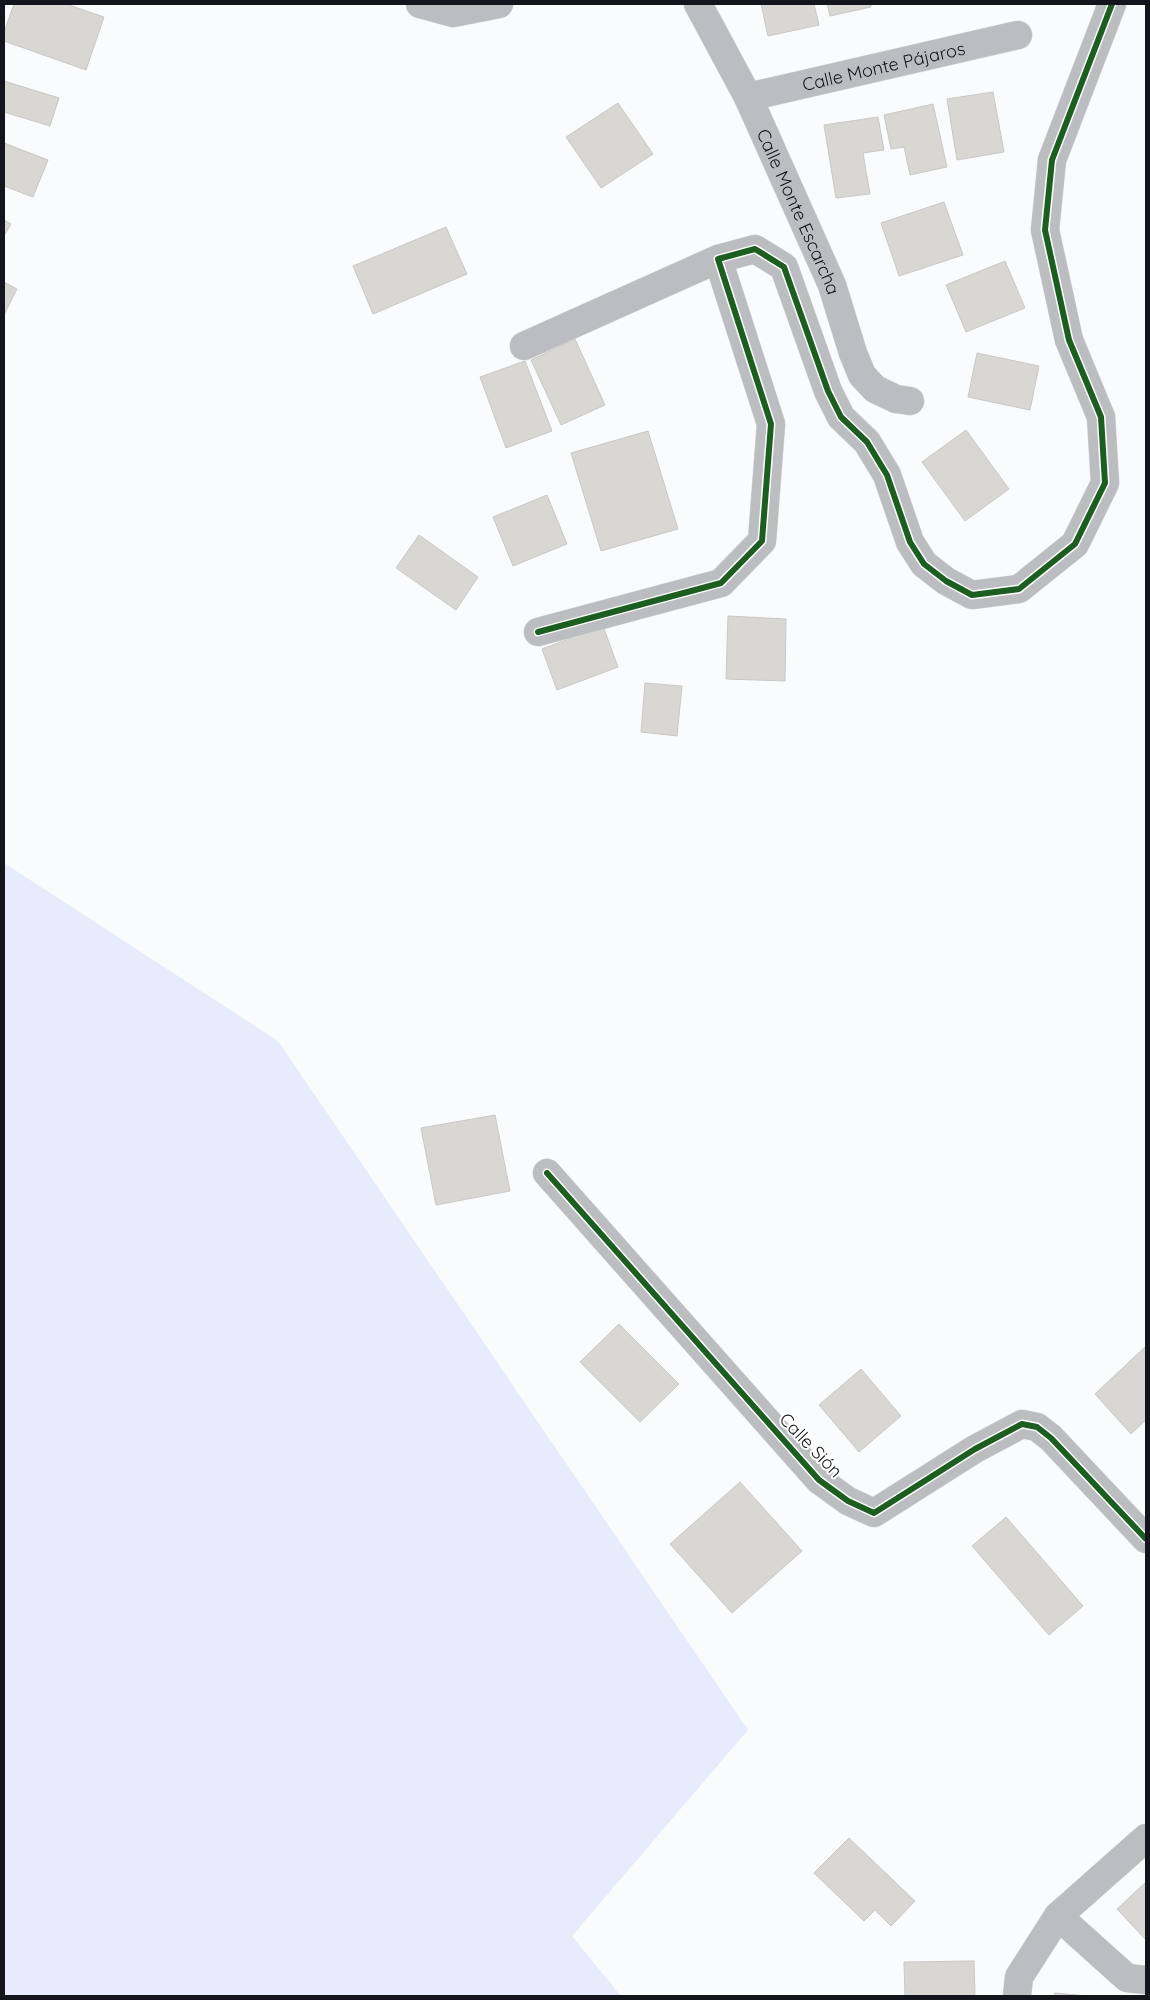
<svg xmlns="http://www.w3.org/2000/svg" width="1150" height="2000" font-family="Quicksand,sans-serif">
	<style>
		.green { fill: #e8ebfb }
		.building { fill: #d9d7d4; stroke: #cac8c5 }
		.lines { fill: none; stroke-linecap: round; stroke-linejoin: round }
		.minor-casing { stroke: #d6d6d8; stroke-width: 29 }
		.minor { stroke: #bcbdc0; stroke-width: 28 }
		.cycleway-casing { stroke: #fff; stroke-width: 9 }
		.cycleway { stroke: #1b5e20; stroke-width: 6 }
		.labels { text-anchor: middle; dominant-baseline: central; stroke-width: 4; stroke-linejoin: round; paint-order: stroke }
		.street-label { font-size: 18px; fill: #14151c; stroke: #fff }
	</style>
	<rect width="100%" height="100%" fill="#fafbfd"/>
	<path class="green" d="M4,863L278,1041L748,1730L572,1936L621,1996H4Z"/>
	<path class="building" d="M14,4H66L104,17L86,70L4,41V32Z
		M761,4H814L819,25L768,36Z
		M827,4H871V7L830,16Z
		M4,81L59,98L50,126L4,112Z
		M993,92L1004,152L957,160L947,99Z
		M618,103L653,154L601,188L566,137Z
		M933,104L947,167L910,175L904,147L891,149L884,115Z
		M878,117L884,150L863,153L870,194L836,198L824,125Z
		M4,143L48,160L33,197L4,186Z
		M944,202L963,255L899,276L881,223Z
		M4,220L11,224L4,236Z
		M446,227L467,274L373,314L353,266Z
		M1005,261L1025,308L966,332L946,285Z
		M4,282L17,289L4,315Z
		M575,339L605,405L561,425L531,360Z
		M977,353L1039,366L1030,410L968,397Z
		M525,361L552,431L506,448L480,377Z
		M966,430L1009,489L965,521L922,462Z
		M648,431L678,529L601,551L571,453Z
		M547,495L567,544L513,566L493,517Z
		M419,535L478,577L456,610L396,568Z
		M728,616L786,619L785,681L726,679Z
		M603,626L618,667L557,690L542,649Z
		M645,683L682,686L677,736L641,732Z
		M495,1115L510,1191L436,1205L421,1128Z
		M619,1324L679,1384L640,1422L580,1362Z
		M1146,1346V1420L1131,1434L1095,1394Z
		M861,1369L901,1416L859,1452L819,1405Z
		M740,1482L802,1551L732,1613L670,1544Z
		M1006,1517L1083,1606L1049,1635L972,1546Z
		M849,1838L915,1901L891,1926L875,1910L864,1921L814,1873Z
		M1146,1882V1940L1117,1909Z
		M974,1961L975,1996H905L904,1962Z
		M1055,1993L1087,1996H1054Z"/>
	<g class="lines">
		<defs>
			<g id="minor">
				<path d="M420,4L453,13L499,4"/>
				<path id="s1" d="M698,4L748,97L832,285L853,353L862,375L875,389L896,399L910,401"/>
				<path id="s2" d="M748,97L1018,35"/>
				<path d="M524,346L718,259"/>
				<path d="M538,632L721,583L762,541L771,424L718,259L755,249L784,267L828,391L841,417L867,442L887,475L910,542L924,564L946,581L972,595L1019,589L1075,544L1105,483L1101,417L1069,340L1045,230L1052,160L1112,4"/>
				<path d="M547,1173L819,1480L848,1501L874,1513L975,1449L1022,1424L1037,1427L1051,1438L1146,1539"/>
				<path d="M1058,1916L1127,1978L1146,1980"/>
				<path d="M1017,1996L1019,1977L1058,1916L1146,1838"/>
			</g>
		</defs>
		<use href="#minor" class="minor-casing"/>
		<use href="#minor" class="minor"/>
		<defs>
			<path id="cycleway" d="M538,632L721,583L762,541L771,424L718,259L755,249L784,267L828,391L841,417L867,442L887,475L910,542L924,564L946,581L972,595L1019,589L1075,544L1105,483L1101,417L1069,340L1045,230L1052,160L1112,4
				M547,1173L819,1480L848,1501L874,1513L975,1449L1022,1424L1037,1427L1051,1438L1146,1539"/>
		</defs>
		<use href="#cycleway" class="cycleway-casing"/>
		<use href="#cycleway" class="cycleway"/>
	</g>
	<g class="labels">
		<g class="street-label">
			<text stroke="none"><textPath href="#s2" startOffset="139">Calle Monte Pájaros</textPath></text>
			<text stroke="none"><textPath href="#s1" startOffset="231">Calle Monte Escarcha</textPath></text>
			<text transform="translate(811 1445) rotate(46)">Calle Sión</text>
		</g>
	</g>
	<rect width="1150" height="2000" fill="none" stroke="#14151c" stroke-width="10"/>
</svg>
